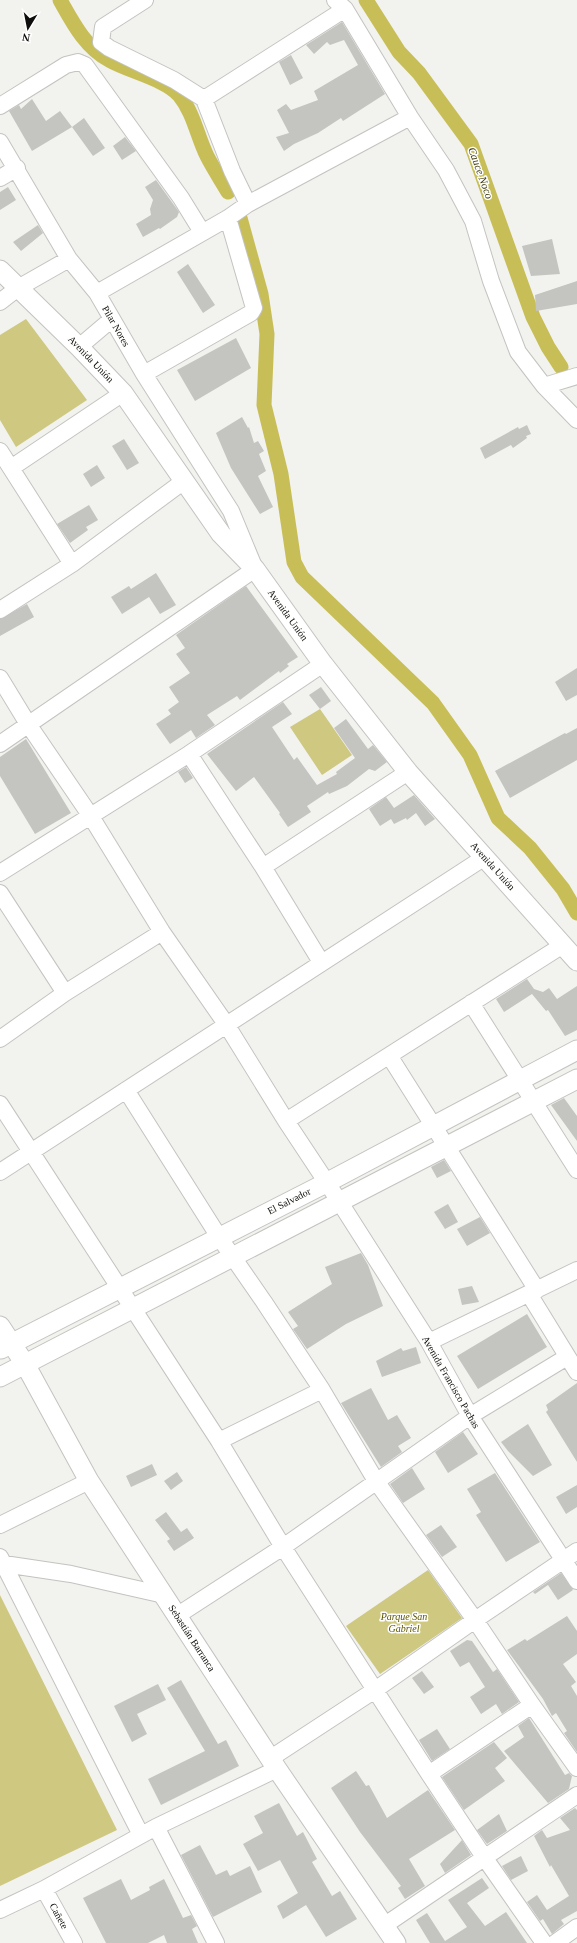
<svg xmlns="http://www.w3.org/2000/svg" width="577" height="1943" font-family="Georgia,serif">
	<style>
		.green { fill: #cec881 }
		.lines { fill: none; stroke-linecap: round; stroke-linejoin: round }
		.canal { stroke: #c8be57; stroke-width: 15 }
		.building { fill: #c4c4c1 }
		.minor-casing { stroke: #c3c3c0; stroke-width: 18 }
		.tertiary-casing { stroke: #c3c3c0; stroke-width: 21 }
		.minor { stroke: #fff; stroke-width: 16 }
		.tertiary { stroke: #fff; stroke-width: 19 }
		.labels { text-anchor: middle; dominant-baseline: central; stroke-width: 3; stroke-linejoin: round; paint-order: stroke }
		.street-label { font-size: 10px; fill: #0e0e0d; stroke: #fffffe }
		.park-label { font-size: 10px; font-style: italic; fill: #5c5400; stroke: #fffffe }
		.water-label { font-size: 11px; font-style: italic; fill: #3e390d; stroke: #fffffe }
	</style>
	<rect width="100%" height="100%" fill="#f2f2ef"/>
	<path class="green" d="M26,319L87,400L16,447L0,420V335Z
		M320,709L352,755L322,775L290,727Z
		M428,1570L462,1618L380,1674L346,1626Z
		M0,1595L117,1830L0,1886Z"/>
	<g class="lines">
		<path class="canal" d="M60,0C73,23 85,47 109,60C128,71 165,79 179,95C194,113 197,136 207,156C213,168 221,180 228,192
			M366,0L399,52L419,73L471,144L533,317L548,347L561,367
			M240,218L261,294L267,334L264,405L281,474L294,562L302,577L433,703L470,755L498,818L530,848L563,889L577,913"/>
	</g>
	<path class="building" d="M342,22L385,94L343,121L341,118L318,133L294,144L284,151L276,137L289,133L277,110L286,104L291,110L318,100L314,91L358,65L344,40L330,45L327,42L314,54L306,45Z
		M291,55L303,78L290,85L279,62Z
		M32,99L46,121L60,111L72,127L32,151L9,111L19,105L21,109Z
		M84,118L105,148L93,156L72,127Z
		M125,137L136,151L122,160L113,146Z
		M156,180L179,212L177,217L160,229L159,228L143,237L136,224L151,215L150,209L153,200L145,187Z
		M8,187L16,200L0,210V192Z
		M38,225L43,233L21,251L13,242Z
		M552,239L560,274L531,276L522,246Z
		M188,264L215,305L203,313L177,272Z
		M577,281V304L536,311L535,295Z
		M236,338L251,368L195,401L177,370Z
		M242,417L248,428L249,427L254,443L258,441L264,451L259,454L266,471L258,476L273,507L260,514L231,468L216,433Z
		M527,425L531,434L526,436L527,438L513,448L511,445L485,459L480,448L518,427L519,429Z
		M124,439L139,463L127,470L112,446Z
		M97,465L105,478L91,487L83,474Z
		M89,505L98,520L86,527L88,530L70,543L57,524Z
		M156,573L176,605L160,614L149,597L122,614L111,597L129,586L131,589Z
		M246,586L298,657L287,664L289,666L280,673L279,671L240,700L237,696L207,715L215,725L196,738L191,730L170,744L156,724L171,714L168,710L179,702L169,687L190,673L176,654L185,648L176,635Z
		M27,604L34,617L0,636V619Z
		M577,668V695L566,701L555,682Z
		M321,687L331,701L320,709L309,695Z
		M283,702L292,714L272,727L294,760L297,757L317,785L337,774L336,772L355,758L334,728L346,719L368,749L373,745L387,762L375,771L369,769L347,786L329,794L328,792L307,806L311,812L288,827L279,814L280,813L254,777L236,791L207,754Z
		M577,728V760L510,798L495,771L565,733L566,734Z
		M26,739L71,813L35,834L0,776V757Z
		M186,767L193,778L185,783L178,772Z
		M414,795L435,819L425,826L416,813L407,820L406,818L394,824L391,819L380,826L369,809L386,797L394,808Z
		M527,979L534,989L543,992L549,988L557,999L577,986V1030L565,1036L548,1010L546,1011L532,994L504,1012L496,999Z
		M564,1098L577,1116V1141L551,1105Z
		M444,1160L451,1171L437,1178L431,1167Z
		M448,1204L458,1222L445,1229L434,1212Z
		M480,1217L490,1233L467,1246L457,1229Z
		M361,1253L368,1265L383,1306L346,1324L307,1349L293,1329L298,1326L288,1312L332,1284L325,1267Z
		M472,1286L479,1302L462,1305L458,1289Z
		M527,1314L547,1347L478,1389L457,1356Z
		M416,1347L421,1363L382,1377L376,1361L401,1348L403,1351Z
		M577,1383V1462L546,1412L548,1410L546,1405Z
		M371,1388L388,1420L397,1415L411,1438L398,1446L402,1452L381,1467L341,1403Z
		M528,1424L552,1465L533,1476L508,1451L501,1442Z
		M463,1432L478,1454L448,1473L435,1452Z
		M152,1464L157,1475L131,1487L126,1476Z
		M412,1468L425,1489L403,1503L390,1484Z
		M177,1472L183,1481L171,1490L164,1481Z
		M495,1473L540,1542L506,1562L476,1515L481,1512L467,1489Z
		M577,1485V1507L566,1514L556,1497Z
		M166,1512L181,1532L187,1528L194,1538L174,1551L167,1541L170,1539L155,1520Z
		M441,1525L457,1547L442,1557L426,1535Z
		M561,1573L573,1590L558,1600L548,1585L535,1594L533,1592Z
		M567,1616L577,1631V1654L563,1664L576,1682L571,1686L577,1696V1752L564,1733L567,1731L556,1713L552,1716L543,1699L507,1650L525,1639L527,1641Z
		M467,1640L472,1641L493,1672L497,1669L519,1702L502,1714L496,1704L481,1714L470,1697L485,1687L469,1662L460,1667L450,1651Z
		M422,1671L434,1687L424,1694L412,1678Z
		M181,1680L218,1744L226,1740L239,1766L161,1805L148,1779L205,1751L167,1688Z
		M158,1684L166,1700L137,1714L147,1734L132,1742L114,1706Z
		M529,1718L565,1775L569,1773L572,1776L569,1789L548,1803L504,1751L524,1737L518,1726Z
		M437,1729L450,1749L432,1761L419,1740Z
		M494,1742L507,1758L495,1768L505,1781L464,1810L442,1777Z
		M356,1771L366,1786L369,1785L387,1818L428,1790L455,1830L409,1859L425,1886L405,1899L398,1888L401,1886L360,1832L331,1788Z
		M279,1803L297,1836L303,1832L317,1859L312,1862L332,1896L340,1891L357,1919L326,1937L306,1905L283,1919L277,1906L298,1893L280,1860L258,1871L243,1844L263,1833L254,1816Z
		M575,1808L577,1810V1911L561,1920L564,1924L552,1934L543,1919L540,1921L527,1902L537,1895L547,1910L569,1896L551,1865L550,1867L534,1836L542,1830L547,1838L570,1830L560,1818Z
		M499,1814L507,1831L487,1844L477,1830Z
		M462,1840L471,1855L445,1873L440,1864Z
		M200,1845L216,1875L227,1870L230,1876L250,1866L262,1892L213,1917L181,1855Z
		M521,1856L528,1871L511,1880L502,1866Z
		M482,1878L489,1888L467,1903L485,1926L506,1912L527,1943H430L416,1920L427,1913L445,1941L467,1927L448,1900Z
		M121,1879L131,1900L150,1890L149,1887L164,1879L183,1918L191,1915L197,1926L192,1929L198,1943H167L164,1935L148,1943H106L83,1898Z"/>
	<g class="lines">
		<defs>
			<path id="minor" d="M145,0L103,27L101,42L109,48L174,80L204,99L232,171L248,204
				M335,0L345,9L410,117L446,170L473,221L491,281L518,352L544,386L577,420
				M204,99L345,9
				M0,106L66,65L78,62L85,65L181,198L202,232
				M0,142L69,259L97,293L144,374L231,511L255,569L0,744
				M0,178L17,168
				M97,293L228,218L248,204L410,117
				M0,302L18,288L69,259
				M79,347L112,319
				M144,374L251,313L254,308L228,218
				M544,386L577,376
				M0,451L72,564
				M11,468L123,393
				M0,610L72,564L184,481
				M0,678L28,724L90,815L162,932L226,1024L286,1121L339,1201L429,1342L470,1416L577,1581
				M189,754L263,867L321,962
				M263,867L408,772
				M0,873L189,754L323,664
				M0,893L65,993
				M471,1003L577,1170
				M0,1039L65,993L162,932
				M390,1057L537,1290
				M126,1090L219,1237L264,1302L322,1390L376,1481L475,1620L532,1705L577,1768
				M0,1104L219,1441L283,1547L429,1774L484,1857L544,1943
				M286,1121L563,945
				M0,1172L485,857
				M529,1294L577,1372
				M429,1342L577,1270
				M219,1441L322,1390
				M0,1525L89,1481
				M0,1557L141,1835
				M4,1564L71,1574L164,1595
				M178,1615L283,1547L470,1416L567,1357
				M271,1758L375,1690L475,1620L577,1551
				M429,1774L532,1705
				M156,1827L216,1943
				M44,1889L74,1943
				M0,1910L44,1889L156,1827L277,1769
				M385,1925L577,1795
				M555,1943L577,1927"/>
			<path id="tertiary" d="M0,270L79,347L123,393L221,534L255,569L323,664L408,772L577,961
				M0,1326L25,1364L89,1481L277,1769L396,1943
				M1,1349L326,1183L577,1050
				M0,1377L577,1079"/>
		</defs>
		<use href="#minor" class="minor-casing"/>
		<use href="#tertiary" class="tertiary-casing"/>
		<use href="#minor" class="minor"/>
		<use href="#tertiary" class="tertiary"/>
	</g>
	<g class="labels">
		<g class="street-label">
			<text transform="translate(116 326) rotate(60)">Pilar Nores</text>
			<text transform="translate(91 359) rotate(46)">Avenida Unión</text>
			<text transform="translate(288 615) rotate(54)">Avenida Unión</text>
			<text transform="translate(493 866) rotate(48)">Avenida Unión</text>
			<text transform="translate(289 1201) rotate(-27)">El Salvador</text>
			<text transform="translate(451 1382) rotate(60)">Avenida Francisco Pachas</text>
			<text transform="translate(192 1638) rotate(57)">Sebastián Barranca</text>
			<text transform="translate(59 1916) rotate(61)">Cañete</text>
		</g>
		<g class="park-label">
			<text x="404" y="1616">Parque San<tspan x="404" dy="12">Gabriel</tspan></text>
		</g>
		<g class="water-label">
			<text transform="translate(481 173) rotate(70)">Cauce Noco</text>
		</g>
	</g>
	<g transform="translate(28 28) rotate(190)" stroke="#fffffe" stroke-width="3" paint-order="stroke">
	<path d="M0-3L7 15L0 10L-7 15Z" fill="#0e0e0d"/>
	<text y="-6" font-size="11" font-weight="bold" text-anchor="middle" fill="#0e0e0d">N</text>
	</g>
</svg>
